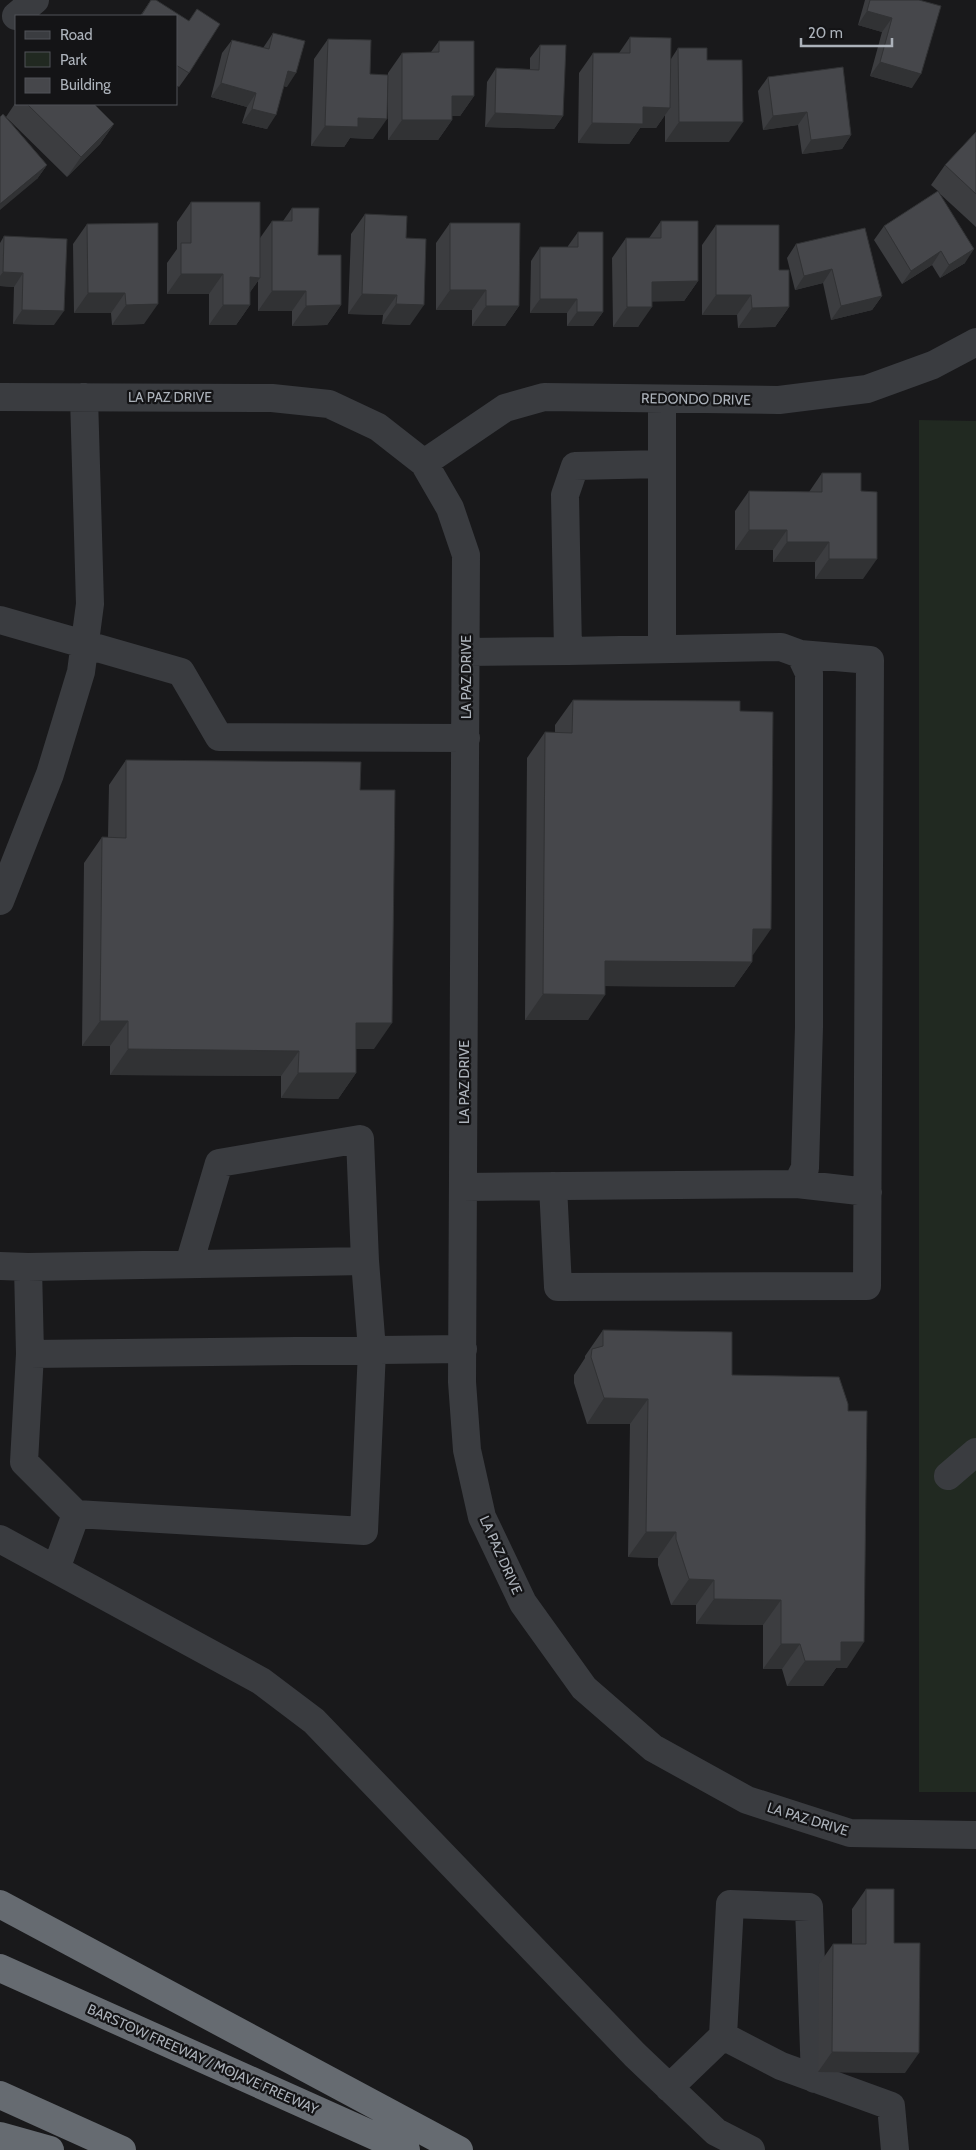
<svg xmlns="http://www.w3.org/2000/svg" width="976" height="2150" font-family="Cabin,sans-serif">
	<style>
		.green { fill: #212921 }
		.lines { fill: none; stroke-linecap: round; stroke-linejoin: round }
		.minor { stroke: #3a3c40; stroke-width: 28 }
		.highway { stroke: #666b71; stroke-width: 28 }
		.wall { fill: #3c3d40 }
		.shaded-wall { fill: #313234 }
		.building { fill: #46474b; stroke: #313234 }
		.labels { text-anchor: middle; dominant-baseline: central; stroke-width: 4.5; stroke-linejoin: round; paint-order: stroke }
		.street-label { font-size: 14px; fill: #acb2ba; stroke: #141416 }
	</style>
	<rect width="100%" height="100%" fill="#19191b"/>
	<path class="green" d="M919,420L976,421V1792H919Z"/>
	<g class="lines">
		<path class="minor" d="M16,16L35,0
			M0,397L272,398L329,404L378,427L424,463L450,508L466,555L462,1382L467,1450L482,1517L523,1603L584,1688L653,1748L747,1800L850,1833L976,1835
			M424,463L505,408L544,397L779,400L867,389L933,365L976,342
			M0,620L181,672L219,737L466,738
			M662,649V464
			M466,652L568,651L565,495L575,466L662,464V399
			M0,901L50,774L81,672L90,604L84,397
			M797,1184L868,1192
			M553,1186L558,1287L867,1286L870,660L800,654
			M463,1187L797,1184L805,1168L809,1027V673L800,654L781,647L568,651
			M189,1264L219,1163L360,1139L365,1261
			M0,1266L28,1267L30,1354L463,1349
			M28,1267L365,1261L372,1350L364,1531L76,1514
			M30,1354L24,1462L76,1514L56,1569
			M948,1476L976,1452
			M0,1539L261,1681L314,1721L635,2055L716,2132L751,2150
			M723,2036L730,1904L809,1907L815,2079
			M669,2088L723,2036L781,2066L891,2106L895,2150"/>
		<path class="highway" d="M0,1904L459,2150
			M0,1968L406,2150
			M0,2095L122,2150
			M0,2136L50,2150"/>
	</g>
	<path class="wall" d="M151,0L189,21L197,9L189,73L179,87L176,85V16H140Z
		M865,0H919L912,88L870,76L882,32L858,25Z
		M273,33L287,87L284,86L267,129L242,123L247,107L211,97L222,53L232,40L263,48Z
		M630,37L671,59L678,48L729,142H665V115L656,128H640L629,144L578,143L579,73L593,53H619Z
		M328,39L370,74L373,139L350,138L344,147L311,146L314,59Z
		M439,41L474,96L460,116H452V120L438,140H388V73L402,53L431,52Z
		M540,45L563,116L554,129L485,127L487,82L496,68L530,69V58Z
		M768,77L851,135L842,149L802,154L798,125L763,130L758,91Z
		M16,102V104H94L114,124L100,144L67,177L6,117L47,165L37,179L6,117Z
		M976,132V227L939,193L965,263L940,278L932,265L902,284L874,240L884,226L938,191L931,185L945,165Z
		M191,202L260,238L272,221H283L292,208L318,255L341,305L327,325L292,326V311H258V281L250,292V305L236,325H209V294H167V263L177,249V222Z
		M365,214L406,238L410,325L382,324L383,315L348,314L351,234Z
		M661,221L698,281L684,301H652L638,327H613L612,258L626,238H649Z
		M450,223L519,306L505,326H472V310H436V243Z
		M87,224L144,324L112,325L111,313H74L73,244Z
		M716,225L789,307L775,327L738,328L737,315H702V245Z
		M578,232L603,312L593,326H567V313H530L531,261L540,247H568V246Z
		M4,236L54,325L13,324L14,287L0,286V243Z
		M796,244L882,296L872,310L831,320L823,283L795,290L787,258Z
		M822,473L861,491L863,579H815V562H773V550H735V511L749,491L809,492Z
		M573,700L740,711L753,955H752V962L734,987L605,986L588,1020H525L527,758L545,732L555,733V725Z
		M126,760L360,790L374,1049H356V1073L338,1099L281,1098V1076L110,1075V1046H82L84,863L102,837H108L109,785Z
		M603,1330L732,1375L847,1668H836L823,1686H787L782,1669H763V1625L696,1624V1605H671L658,1565V1558L628,1557L630,1424H587L574,1383V1375L585,1358V1356Z
		M866,1889L894,1943L905,2073L818,2072L819,1964L833,1944H852V1909Z"/>
	<path class="shaded-wall" d="M867,11L892,18L882,32L858,25Z
		M880,62L921,74L912,88L870,76Z
		M288,71L296,73L287,87L278,85Z
		M221,83L256,93L247,107L211,97Z
		M452,96H474L460,116H438Z
		M643,107L670,108L656,128H640L629,144L578,143L592,123Z
		M252,109L276,115L267,129L242,123Z
		M807,112L798,125L763,130L773,116Z
		M495,113L563,116L554,129L485,127Z
		M358,118L387,119L373,139L350,138L344,147L311,146L325,126Z
		M402,120H452L438,140H388Z
		M679,122H743L729,142H665Z
		M114,124L100,144L67,177L81,157Z
		M851,135L842,149L802,154L811,140Z
		M47,165L37,179L0,210V204Z
		M974,249L965,263L940,278L949,265Z
		M941,251L932,265L902,284L911,271Z
		M832,269L823,283L795,290L804,276Z
		M3,272L23,273L14,287L0,286V276Z
		M181,274H223L209,294H167Z
		M250,277L260,278L246,298Z
		M698,281L684,301L638,302L652,282Z
		M450,290H486L472,310H436Z
		M272,291H306L292,311H258Z
		M88,293H125L111,313H74Z
		M362,294L397,295L383,315L348,314Z
		M716,295H751L737,315H702Z
		M882,296L872,310L831,320L841,306Z
		M540,299H577L567,313H530Z
		M158,304L144,324L112,325L126,305Z
		M396,304L424,305L410,325L382,324Z
		M223,305H250L236,325H209Z
		M341,305L327,325L292,326L306,306Z
		M486,306H519L505,326H472Z
		M627,307H652L638,327H613Z
		M789,307L775,327L738,328L752,308Z
		M22,310L64,311L54,325L13,324Z
		M577,312H603L593,326H567Z
		M749,530H787L773,550H735Z
		M787,542H829L815,562H773Z
		M829,559H877L863,579H815Z
		M753,929H771L753,955L735,954Z
		M605,961L752,962L734,987L588,986Z
		M543,994L605,995L588,1020H525Z
		M100,1021H128L110,1046H82Z
		M356,1023H392L374,1049H338Z
		M128,1049L299,1051L281,1076L110,1075Z
		M298,1073H356L338,1099L281,1098Z
		M604,1398L648,1399L630,1424H587Z
		M646,1532H676L658,1558L628,1557Z
		M689,1579L714,1580L696,1605H671Z
		M714,1599L781,1600L763,1625L696,1624Z
		M841,1642H864L847,1668H836L823,1686H787L805,1661Z
		M781,1644H800L782,1669H763Z
		M832,2052L919,2053L905,2073L818,2072Z"/>
	<path class="building" d="M151,0H156L189,21L197,9L220,24L189,73L176,65V16H141Z
		M870,0H919L941,6L921,74L880,62L892,18L867,11Z
		M273,33L305,41L296,73L288,71L276,115L252,109L256,93L221,83L232,40L269,49Z
		M630,37L671,38L670,108L643,107V124L592,123L593,53H630Z
		M328,39L371,40L370,74L388,75L387,119L358,118V127L325,126Z
		M439,41H474V96H452V120H402V53L439,52Z
		M540,45H566L563,116L495,113L496,68L539,70Z
		M678,48H707V60H742L743,122H679Z
		M843,67L851,135L811,140L807,112L773,116L768,77Z
		M27,104H94L114,124L81,157Z
		M3,114L47,165L0,204V117Z
		M976,132V194L945,165Z
		M938,191L974,249L949,265L941,251L911,271L884,226Z
		M191,202H260V278L250,277V305H223V274H181V243H191Z
		M292,208H319L318,255H341V305L306,306V291H272V221H292Z
		M365,214L407,216L406,238L426,239L424,305L396,304L397,295L362,294Z
		M661,221H698V281L652,282V307H627L626,238H661Z
		M158,223V304L126,305L125,293H88L87,224Z
		M450,223H520L519,306H486V290H450Z
		M716,225H779V270H789V307L752,308L751,295H716Z
		M865,228L882,296L841,306L832,269L804,276L796,244Z
		M578,232H603V312H577V299H540V247H578Z
		M4,236L67,239L64,311L22,310L23,273L3,272Z
		M822,473H861V491L877,492V559H829V542H787V530H749V491L822,492Z
		M573,700L740,701V711L773,712L771,929H753L752,962L605,961V995L543,994L545,732L572,733Z
		M126,760L361,762L360,790H395L392,1023H356V1073H298L299,1051L128,1049V1021H100L102,837L126,838Z
		M603,1330L732,1332V1375L839,1377L848,1404V1411H867L864,1642H841V1661H805L800,1644H781V1600L714,1599V1580L689,1579L676,1539V1532H646L648,1399L604,1398L591,1357L592,1349L603,1346Z
		M866,1889H894V1943H920L919,2053L832,2052L833,1944H866Z"/>
	<g class="labels">
		<g class="street-label">
			<text x="170" y="397">LA PAZ DRIVE</text>
			<text transform="translate(696 399) rotate(1)">REDONDO DRIVE</text>
			<text transform="translate(466 677) rotate(-90)">LA PAZ DRIVE</text>
			<text transform="translate(464 1082) rotate(-90)">LA PAZ DRIVE</text>
			<text transform="translate(501 1555) rotate(66)">LA PAZ DRIVE</text>
			<text transform="translate(808 1819) rotate(17)">LA PAZ DRIVE</text>
			<text transform="translate(203 2059) rotate(24)">BARSTOW FREEWAY / MOJAVE FREEWAY</text>
		</g>
	</g>
	<rect x="15" y="15" width="162" height="90" fill="#141416" stroke="#515358"/>
	<rect x="25" y="31" width="25" height="8" fill="#3a3c40" stroke="#515358"/>
	<text x="60" y="40" font-size="15" fill="#acb2ba">Road</text>
	<rect x="25" y="52" width="25" height="15" fill="#212921" stroke="#515358"/>
	<text x="60" y="65" font-size="15" fill="#acb2ba">Park</text>
	<rect x="25" y="78" width="25" height="15" fill="#46474b" stroke="#515358"/>
	<text x="60" y="90" font-size="15" fill="#acb2ba">Building</text>
	<path d="M801 38v8h91v-8" fill="none" stroke="#acb2ba" stroke-width="2.5"/>
	<text x="808" y="38" font-size="15" fill="#acb2ba" stroke="#141416" stroke-width="4" paint-order="stroke">20 m</text>
</svg>
